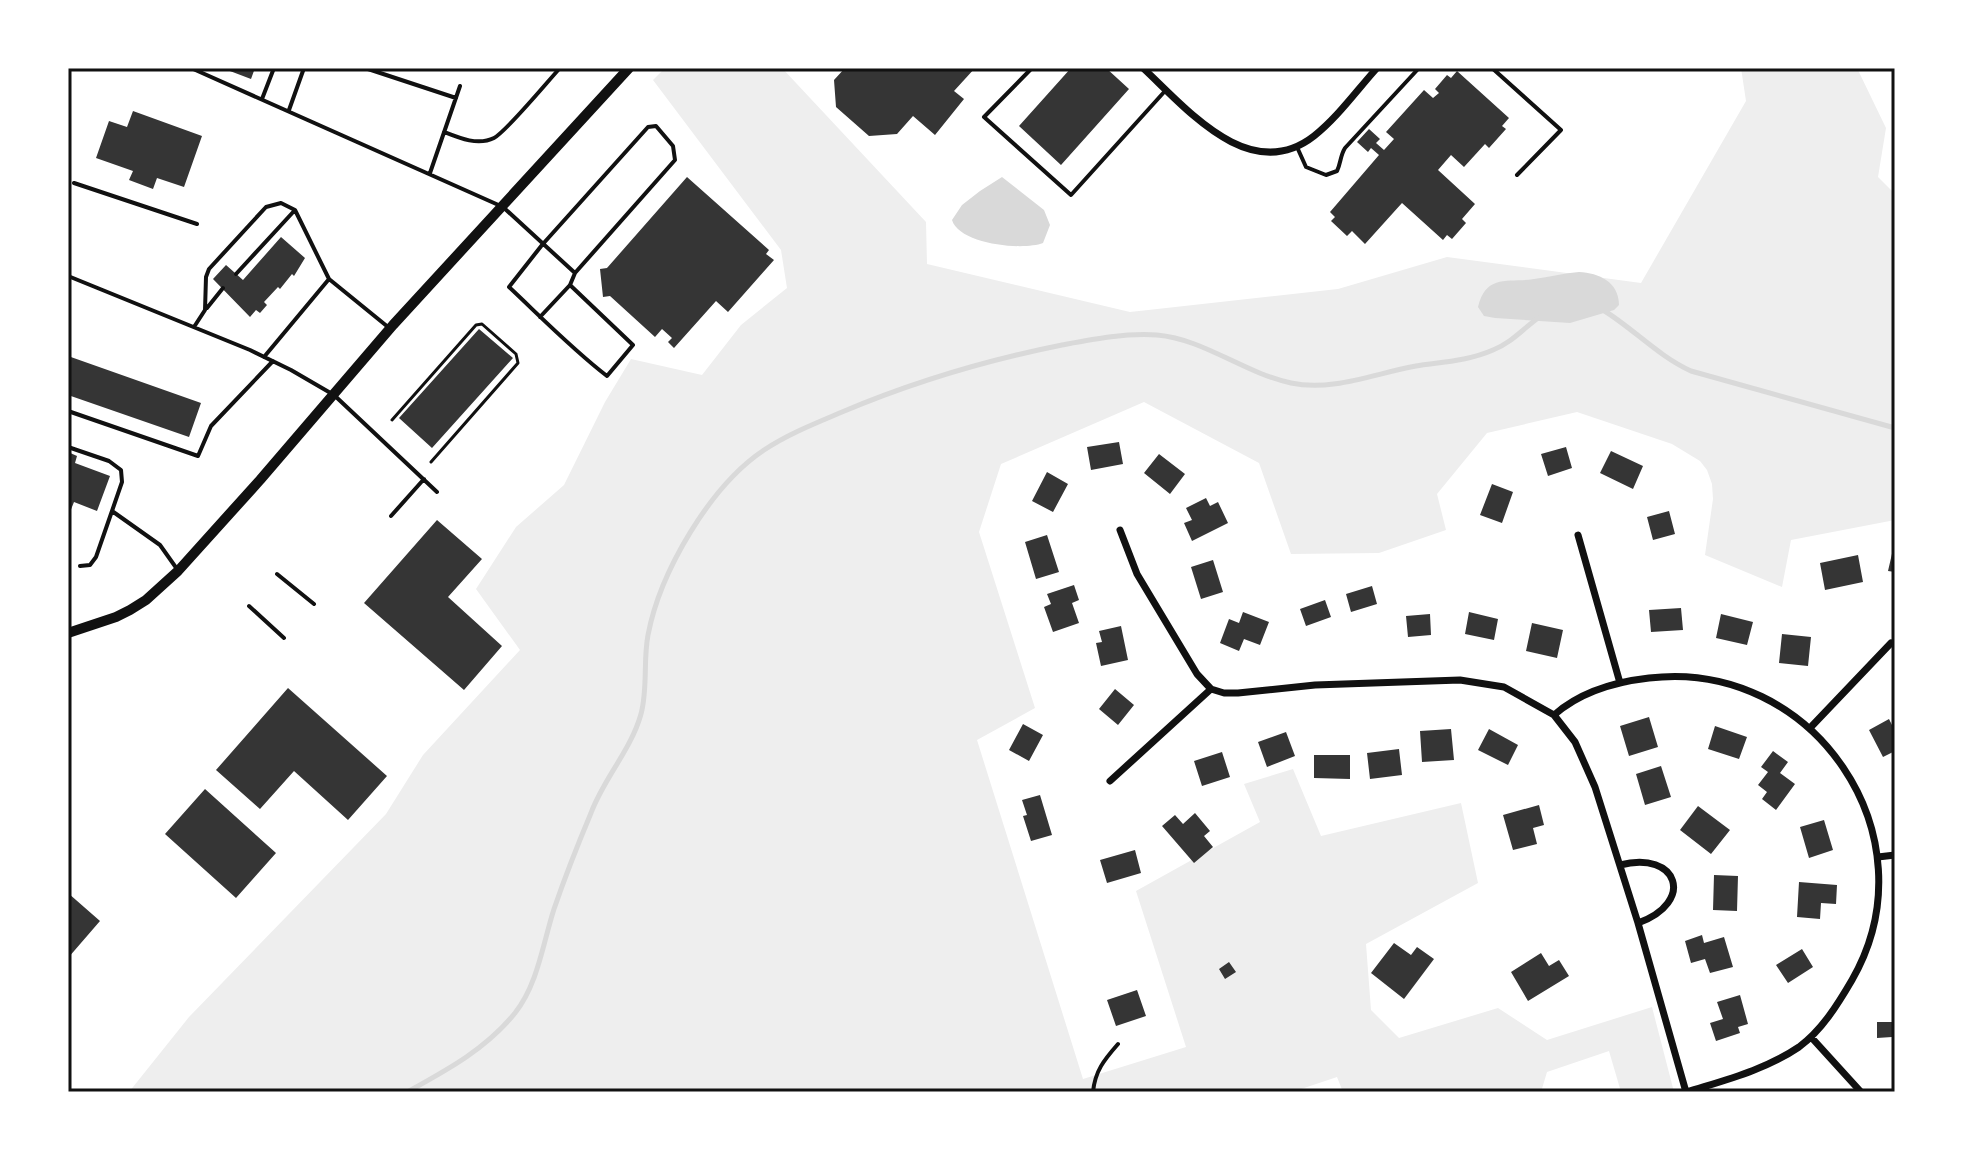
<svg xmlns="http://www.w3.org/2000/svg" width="1963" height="1160" font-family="'Fira Sans Condensed',sans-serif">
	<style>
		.green { fill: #eee }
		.water { fill: #d9d9d9 }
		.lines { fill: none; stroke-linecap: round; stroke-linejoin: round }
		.stream { stroke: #d9d9d9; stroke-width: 5 }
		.building { fill: #353535 }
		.path { stroke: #111; stroke-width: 3 }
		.service { stroke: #111; stroke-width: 4 }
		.minor { stroke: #111; stroke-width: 7 }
		.secondary { stroke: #111; stroke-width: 10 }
		.neatline { fill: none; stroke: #111; stroke-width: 3 }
	</style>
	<rect width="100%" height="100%" fill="#fff"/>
	<path class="green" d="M665,68H782L926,222L927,264L1130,312L1338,289L1447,257L1641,283L1746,101L1741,68H1857L1886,128L1878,177L1895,194V520L1791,540L1782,587L1705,555L1713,499L1712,484L1707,470L1700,461L1672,444L1577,412L1487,433L1437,494L1446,530L1379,553L1291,554L1259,463L1144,402L1001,464L979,532L1035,708L977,740L1083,1079L1186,1047L1136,891L1260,822L1244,784L1293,769L1321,836L1461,803L1478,883L1366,944L1371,1010L1399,1038L1498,1008L1547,1040L1652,1007L1674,1092H1621L1609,1051L1547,1072L1541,1092H1343L1337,1077L1292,1092H129L189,1017L386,814L423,755L520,650L476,589L516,527L564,485L605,402L631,359L702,375L741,325L787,288L781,250L653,80Z"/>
	<path class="water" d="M1002,177L1044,210L1050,225L1043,243C1022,251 959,244 952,220L962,205L980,191Z
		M1579,272C1599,273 1619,282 1619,305L1614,310L1570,323L1495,318L1484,316L1478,307C1486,273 1509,283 1534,279C1549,277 1564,273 1579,272Z"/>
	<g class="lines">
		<path class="stream" d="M1603,310C1634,329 1658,356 1691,371L1895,428
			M407,1092C447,1070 486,1049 515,1013C538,984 543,943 554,909C565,877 578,844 591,813C604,778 631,750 641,714C648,688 643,661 648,635C660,572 710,486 764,450C788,434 816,423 842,412C913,382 987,360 1062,345C1094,339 1124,333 1157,335C1204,339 1244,373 1291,383C1332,392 1376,373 1416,366C1442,362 1468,361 1493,350C1511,343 1523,329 1538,318"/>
	</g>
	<path class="building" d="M222,68H255L251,79Z
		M845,68H975L954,91L964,99L935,135L913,116L897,134L869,136L836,107L834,80Z
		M1071,68H1106L1129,89L1061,165L1019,126Z
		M1457,71L1509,118L1502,126L1506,129L1489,148L1485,144L1464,167L1451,155L1438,170L1475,204L1462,219L1466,223L1452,239L1447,235L1443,240L1402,203L1365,244L1352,231L1347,236L1331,221L1335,217L1330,212L1379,155L1371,148L1368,152L1357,142L1369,129L1380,139L1376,143L1384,150L1394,139L1386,132L1424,90L1433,98L1439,93L1435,89L1447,75L1451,78Z
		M133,111L202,136L184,187L157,178L153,189L129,180L133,171L96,158L109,121L127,127Z
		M687,177L769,250L766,254L774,260L728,312L716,301L674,348L668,342L672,338L662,329L655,337L610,296L603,297L600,269L607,268Z
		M281,237L305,258L294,276L292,274L280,289L278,287L264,302L267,305L260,313L256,310L250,317L213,279L226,265L243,280Z
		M479,329L513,358L432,448L399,418Z
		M68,356L201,403L189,437L68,395Z
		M1119,442L1123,464L1091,470L1087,447Z
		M1566,447L1572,468L1548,476L1541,454Z
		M1611,451L1643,466L1633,489L1600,473Z
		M68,452L77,456L75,463L110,476L97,511L74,502L68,517Z
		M1159,454L1185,474L1170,494L1144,473Z
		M1047,472L1068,484L1053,512L1032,501Z
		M1492,484L1513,492L1502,523L1480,515Z
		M1206,498L1210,506L1218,502L1228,523L1192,541L1184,523L1192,520L1186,508Z
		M1669,511L1675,534L1653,540L1647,517Z
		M437,520L482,559L448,597L502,646L464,690L364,603Z
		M1047,535L1059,572L1036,579L1025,542Z
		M1894,545H1895V572L1888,571Z
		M1858,555L1863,582L1825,590L1820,563Z
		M1213,560L1223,592L1201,599L1191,567Z
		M1074,585L1079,600L1072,603L1079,623L1053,632L1044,607L1051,604L1047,594Z
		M1372,586L1377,604L1351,612L1346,594Z
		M1325,600L1331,617L1306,626L1300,609Z
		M1681,608L1683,630L1651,632L1649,610Z
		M1243,612L1269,622L1260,645L1244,639L1239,651L1220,643L1229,619L1239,623Z
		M1469,612L1498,619L1494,640L1465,634Z
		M1430,614L1431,635L1408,637L1406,616Z
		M1721,614L1753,622L1747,645L1716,638Z
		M1532,623L1563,630L1557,658L1526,651Z
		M1121,626L1128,660L1101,666L1096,643L1102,642L1099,631Z
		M1782,634L1811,637L1808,666L1779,663Z
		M288,688L387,776L348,820L294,771L260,809L216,770Z
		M1115,689L1134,705L1118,725L1099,709Z
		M1649,717L1658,747L1629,756L1620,726Z
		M1889,719L1895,731V751L1883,757L1869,730Z
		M1023,724L1043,735L1029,761L1009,750Z
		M1715,726L1747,737L1739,759L1708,749Z
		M1451,729L1454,760L1422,762L1420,731Z
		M1489,729L1518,745L1508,765L1478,750Z
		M1286,732L1295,756L1267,767L1258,742Z
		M1399,749L1402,775L1370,779L1367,753Z
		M1773,751L1788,762L1780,773L1795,784L1776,810L1762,799L1767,792L1758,785L1768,772L1761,767Z
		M1222,752L1230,777L1202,786L1194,761Z
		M1314,755H1350V779L1314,778Z
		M1661,766L1671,797L1645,805L1636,774Z
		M205,789L276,853L236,898L165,834Z
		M1040,795L1052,835L1031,841L1023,816L1027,815L1022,800Z
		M1539,805L1544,825L1533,828L1537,844L1513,850L1503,815Z
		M1698,806L1730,830L1711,854L1680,830Z
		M1195,813L1210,831L1204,836L1213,847L1194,863L1162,826L1175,815L1183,824Z
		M1824,820L1833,850L1809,858L1800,827Z
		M1135,850L1141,873L1107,883L1100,860Z
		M1714,875L1738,876L1737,911L1713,910Z
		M1799,882L1837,885L1836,904L1821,903L1820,919L1797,917Z
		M68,893L100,921L68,958Z
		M1702,935L1704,943L1724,937L1733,967L1710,973L1705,959L1691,963L1685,941Z
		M1394,943L1411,955L1417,947L1434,959L1404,999L1371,973Z
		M1802,949L1813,967L1788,983L1776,965Z
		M1541,953L1549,966L1559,960L1569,976L1528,1001L1511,972Z
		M1229,962L1236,972L1225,979L1219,969Z
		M1137,990L1146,1016L1116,1026L1107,1000Z
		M1740,995L1748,1024L1738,1027L1740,1033L1716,1041L1710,1023L1723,1019L1717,1002Z
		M1877,1022H1895V1057H1892V1037L1877,1038Z"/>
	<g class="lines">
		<path class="path" d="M392,420L476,325L482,324L516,354L518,363L431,462"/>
		<path class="service" d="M191,68L503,207L575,273
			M365,68L456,98
			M1032,68L984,117L1071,195L1165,91
			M1492,68L1561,130L1517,175
			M262,99L274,68
			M289,110L304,68
			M444,132C459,138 478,146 494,138C506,132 548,81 560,68
			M1297,147L1306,167L1326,175L1337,171C1341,163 1340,156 1345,148L1419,68
			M430,173L460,86
			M74,183L197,224
			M236,274L295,210
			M68,276L250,350L291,370L334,395L437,492
			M207,308L223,288
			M540,317L570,285L575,273L675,160L673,146L656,126L648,127L542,245L509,287C541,317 572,349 607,376L633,345L570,285
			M194,327L205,310L206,277L209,269L266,207L281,203L295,210L329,279L388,327
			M264,357L329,279
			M68,411L198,456L211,426L273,361
			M68,447L109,461L121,470L122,482L112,511L160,545L177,569
			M391,516L424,479
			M80,566L90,565L96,557L112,511
			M277,574L314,604
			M249,606L284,638
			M1093,1092C1095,1071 1104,1060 1118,1044"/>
		<path class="minor" d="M1143,68C1186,108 1250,186 1314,136C1338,117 1357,90 1377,68
			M1120,530L1137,574L1197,674L1211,689L1224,693H1238L1315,685L1460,680L1504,687L1554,715L1575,742L1595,787L1638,923L1686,1092
			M1578,535L1620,683
			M1554,715C1580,692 1614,682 1649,678C1813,658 1935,836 1852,980C1838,1004 1822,1030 1799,1047C1765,1070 1725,1080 1687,1092
			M1810,728L1891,643
			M1110,781L1211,689
			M1878,857L1895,855
			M1620,865C1678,850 1696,902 1638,923
			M1811,1037L1861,1092"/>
		<path class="secondary" d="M68,633L116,617L130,610L146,600L178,571L260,480L393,325L629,68"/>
	</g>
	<rect width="1963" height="1160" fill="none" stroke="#ffffff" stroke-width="140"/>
	<rect x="70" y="70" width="1823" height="1020" class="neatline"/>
</svg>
